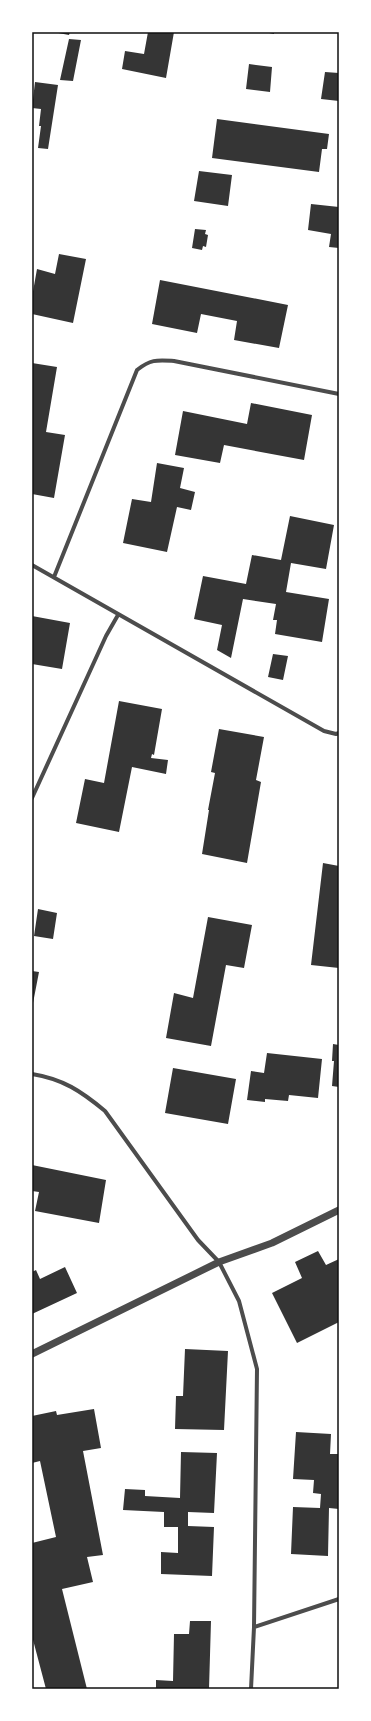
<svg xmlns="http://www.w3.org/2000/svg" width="371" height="1721" font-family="Raleway,sans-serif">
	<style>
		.building { fill: #353535 }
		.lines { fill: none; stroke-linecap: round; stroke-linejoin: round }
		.minor { stroke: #4c4c4c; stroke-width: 4 }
		.tertiary { stroke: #4c4c4c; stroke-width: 7 }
		.neatline { fill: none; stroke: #111; stroke-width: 1.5 }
	</style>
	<rect width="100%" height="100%" fill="#fff"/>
	<path class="building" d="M53,32H70L69,35Z
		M148,32H174L166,78L122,69L125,51L144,54Z
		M264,32H274V34Z
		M69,39L81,40L73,81L60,80Z
		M249,64L272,67L270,92L246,89Z
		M325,72L339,73V101L321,99Z
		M35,82L58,85L48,149L38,148L41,126H39L41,109L32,108Z
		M217,119L329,134L327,149H322L319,172L212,158Z
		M199,171L232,175L228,206L194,201Z
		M311,204L339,207V248L329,247L331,234L308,230Z
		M195,229L206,230L205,234L208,235L206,247L203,246L202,250L192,248Z
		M59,254L86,259L73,323L32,314V297L37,269L55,274Z
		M160,280L288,305L279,348L234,340L237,321L201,314L197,333L152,324Z
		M32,363L57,367L46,432L65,435L54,498L32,494Z
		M251,403L312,415L304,460L224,445L220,463L175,455L183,411L247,424Z
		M157,463L184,468L180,488L195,492L191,510L177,507L167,552L123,543L132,499L151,502Z
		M290,516L334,525L326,569L291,563L286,592L329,599L322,642L275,634L277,620H273L276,604L243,599L231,658L217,650L222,625L194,619L203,576L246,584L252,555L281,560Z
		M32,616L70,623L62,669L32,664Z
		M273,654L288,656L283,680L268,677Z
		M119,701L162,709L154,755L152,754L151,758L168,760L166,774L132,767L119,832L76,823L85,779L104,783Z
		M219,729L264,737L256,780L261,782L247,863L202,854L209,810H208L215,773L211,772Z
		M323,863L339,866V968L311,965Z
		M38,909L57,913L53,939L34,936Z
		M208,917L252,925L244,968L226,965L211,1046L166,1038L174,993L193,998Z
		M32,971L39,972L33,1003H32Z
		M333,1044L339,1045V1087L332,1086L334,1061H332Z
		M267,1053L322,1059L318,1098L289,1095L288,1101L265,1099V1102L247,1100L251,1071L264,1073Z
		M173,1068L236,1079L228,1124L165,1113Z
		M32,1165L106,1180L99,1223L35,1211L39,1192L32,1191Z
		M318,1251L326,1265L339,1259V1322L297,1343L272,1293L302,1278L295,1262Z
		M65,1267L77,1293L32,1314V1272L36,1270L40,1279Z
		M185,1349L228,1351L224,1430L175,1429L176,1396H183Z
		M94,1409L101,1448L83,1451L103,1555L87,1557L93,1582L62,1589L87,1689H46L32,1636V1543L56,1537L40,1461L32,1463V1416L56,1411L57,1415Z
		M296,1432L331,1434L330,1454H339V1509L329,1508L328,1556L291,1554L293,1507L320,1508L321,1494L313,1493L314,1480L293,1479Z
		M181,1452L217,1453L214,1513L188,1512V1526L214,1527L212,1576L161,1574V1552L178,1553V1527H164V1512L123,1510L125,1489L145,1490V1496L180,1498Z
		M190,1621H211L209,1689H156V1680L173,1681L174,1634H189Z"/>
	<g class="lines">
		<path class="minor" d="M32,565L324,731L336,734L339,733
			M54,577L137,370C151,359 157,360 174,361L339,394
			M32,798L106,636L118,615
			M32,1074C63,1079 81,1091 105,1111L198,1240L219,1262L239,1301L257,1369L254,1627L251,1689
			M254,1627L339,1599"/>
		<path class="tertiary" d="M32,1354L219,1262L272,1243L339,1210"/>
	</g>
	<rect width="371" height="1721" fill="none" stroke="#ffffff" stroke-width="66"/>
	<rect x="33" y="33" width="305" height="1655" class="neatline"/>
</svg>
